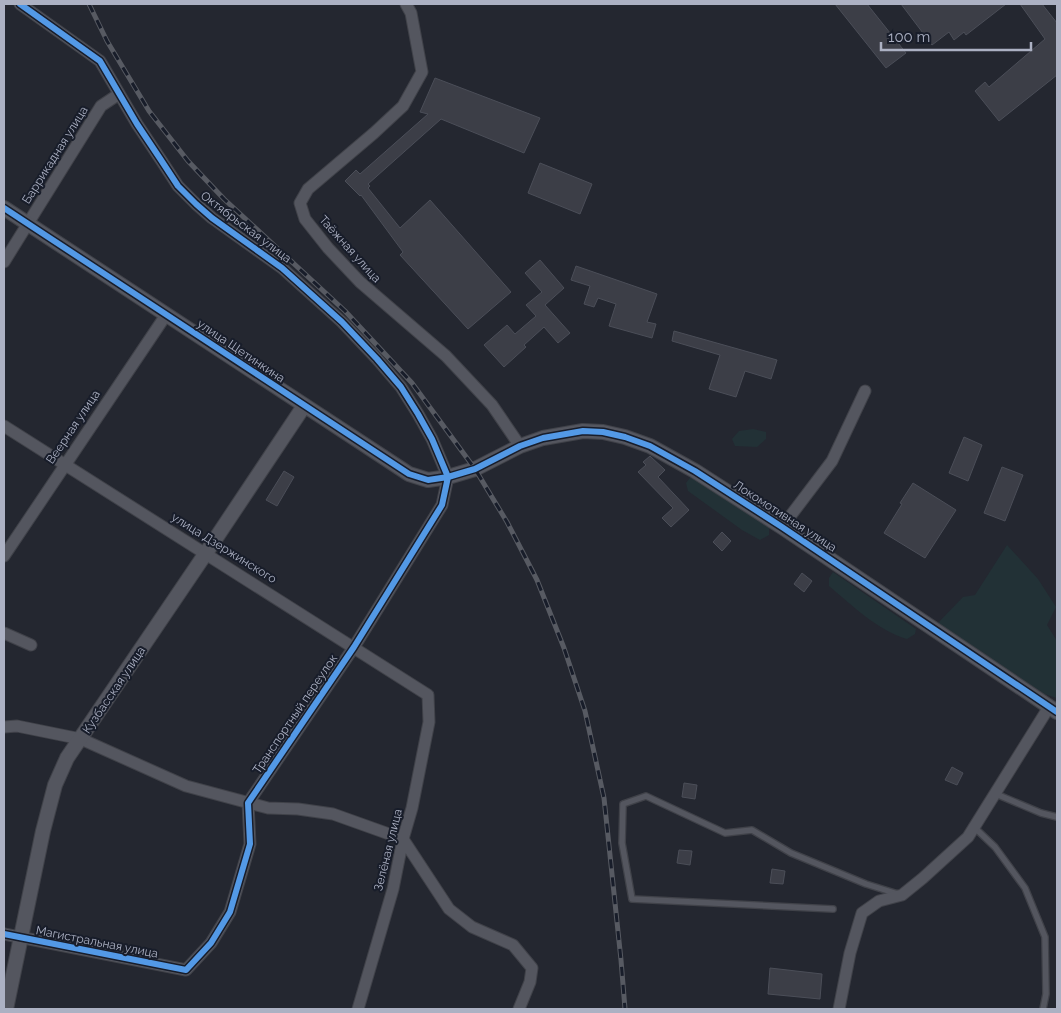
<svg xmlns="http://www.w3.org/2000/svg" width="1061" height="1013" font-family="Raleway,sans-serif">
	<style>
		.green { fill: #223136 }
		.building { fill: #3c3e47; stroke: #4b4e58 }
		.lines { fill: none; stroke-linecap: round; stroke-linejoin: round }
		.service-casing { stroke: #404249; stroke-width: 8 }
		.minor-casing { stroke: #404249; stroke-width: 13 }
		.tertiary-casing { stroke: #404249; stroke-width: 16 }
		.service { stroke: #54565f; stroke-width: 5.5 }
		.minor { stroke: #54565f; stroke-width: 11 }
		.tertiary { stroke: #54565f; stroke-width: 14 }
		.rail-casing { stroke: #575a62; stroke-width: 5 }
		.rail { stroke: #181d2a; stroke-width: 3; stroke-dasharray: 9; stroke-linecap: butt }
		.cycleway-casing { stroke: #181d2a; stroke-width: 9 }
		.cycleway { stroke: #5399e6; stroke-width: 6 }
		.labels { text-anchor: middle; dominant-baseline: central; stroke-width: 4; stroke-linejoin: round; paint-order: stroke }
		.street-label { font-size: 12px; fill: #acb1c3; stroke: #181d2a }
	</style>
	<rect width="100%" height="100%" fill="#242730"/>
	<path class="green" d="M753,429L766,432V439L757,447L735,446L732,439L739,431Z
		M695,471L769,519V535L760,540L742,530L688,491L686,483Z
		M1007,545L1038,579L1056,607L1047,625L1057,641V698L1044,694L938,623L963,597L975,595Z
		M833,572L916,629L915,634L907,639C877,630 853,606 829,586V578Z"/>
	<path class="building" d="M835,4H867L906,53L886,68Z
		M901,4H1006L966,35L964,32L954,40L949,32L932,45Z
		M1020,4H1042L1057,23V75L999,121L975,91L985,82L989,87L1045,39Z
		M435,78L540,118L524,153L441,119L368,184L370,186L368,188L400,228L430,200L511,292L468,329L400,255L403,252L361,195L360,196L345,181L356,170L360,174L428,114L420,112Z
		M540,163L592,184L580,214L528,193Z
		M540,260L564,288L545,305L570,333L558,343L544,327L524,345L526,347L504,367L484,345L507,325L515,334L536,316L526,305L542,292L525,273Z
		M576,266L657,294L647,322L656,324L652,338L609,326L616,304L598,298L594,307L584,304L590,286L571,280Z
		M674,331L777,360L771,379L745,371L736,397L709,389L720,355L672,341Z
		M964,437L982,445L968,481L949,473Z
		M650,456L665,470L658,477L689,510L671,527L662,518L673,508L638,472L646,465L643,462Z
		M1002,467L1023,475L1005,521L984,513Z
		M284,471L294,477L277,506L266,500Z
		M913,483L956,510L925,558L884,533L902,504L900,503Z
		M722,532L731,541L722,551L713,542Z
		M802,573L812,581L804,592L794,584Z
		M952,767L963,773L957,785L945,780Z
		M684,783L697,785L695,799L682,797Z
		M679,850L692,851L690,865L677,863Z
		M772,869L785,871L783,884L770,883Z
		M770,968L822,974L820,999L768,994Z"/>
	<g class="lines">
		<defs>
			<path id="service" d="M996,794L1041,813L1057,817
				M975,828L995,847L1025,888L1045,937L1046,994L1043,1009
				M833,909L632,899L622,843L623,804L646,796L725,833L752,830L791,853L866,884L898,894"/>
			<path id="minor" d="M406,4L411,13L422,72L403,106L374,133L308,189L300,203L305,219L328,248L360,282L446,356L492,405L520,446
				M4,262L101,106L119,94
				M4,426L428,695L429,722L412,808L403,839L393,889L358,1009
				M782,527L832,461L865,391
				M4,556L166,315
				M4,633L31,645
				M4,727L17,726L81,739L186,786L268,808L298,809L333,814L403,839L449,909L472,927L513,945L532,968L530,982L519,1009
				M4,934L186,970L211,943L230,912L250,844L248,803L354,647L442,505L448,477L432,439L418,414L401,387L377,359L342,322L282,268L212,218L196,204L178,186L161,160L137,124L100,61L20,4
				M839,1009L850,953L862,913L879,901L902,895L923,878L968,837L1049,707"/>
			<path id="tertiary" d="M4,208L409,474L428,480L448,477L475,469L520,446L543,438L583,431L603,432L625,437L650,446L695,471L782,527L1057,712
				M6,1009L43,831L55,785L67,758L206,553L304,406"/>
		</defs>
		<use href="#service" class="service-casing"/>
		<use href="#minor" class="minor-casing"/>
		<use href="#tertiary" class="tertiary-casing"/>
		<use href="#service" class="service"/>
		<use href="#minor" class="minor"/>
		<use href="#tertiary" class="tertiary"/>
		<defs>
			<path id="rail" d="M89,4L107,41L149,111L188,161L224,199L345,311L412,383L475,469L507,522L537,580L564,648L585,711L604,798L621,960L625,1009"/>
		</defs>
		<use href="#rail" class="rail-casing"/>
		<use href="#rail" class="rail"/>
		<defs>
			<path id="cycleway" d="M4,208L409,474L428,480L448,477L475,469L520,446L543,438L583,431L603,432L625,437L650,446L695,471L782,527L1057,712
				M4,934L186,970L211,943L230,912L250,844L248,803L354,647L442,505L448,477L432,439L418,414L401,387L377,359L342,322L282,268L212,218L196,204L178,186L161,160L137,124L100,61L20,4"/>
		</defs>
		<use href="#cycleway" class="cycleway-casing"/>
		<use href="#cycleway" class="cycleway"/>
	</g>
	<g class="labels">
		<g class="street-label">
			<text transform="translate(55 155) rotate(-58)">Баррикадная улица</text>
			<text transform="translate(246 227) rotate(37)">Октябрьская улица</text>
			<text transform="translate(350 249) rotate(48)">Таёжная улица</text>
			<text transform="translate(241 351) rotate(34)">улица Щетинкина</text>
			<text transform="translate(73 427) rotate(-56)">Веерная улица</text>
			<text transform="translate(785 516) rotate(33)">Локомотивная улица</text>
			<text transform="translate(224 548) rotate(32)">улица Дзержинского</text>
			<text transform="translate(114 690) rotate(-56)">Кузбасская улица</text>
			<text transform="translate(295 714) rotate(-56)">Транспортный переулок</text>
			<text transform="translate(388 850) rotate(-76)">Зелёная улица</text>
			<text transform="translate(97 942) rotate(11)">Магистральная улица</text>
		</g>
	</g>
	<rect width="1061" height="1013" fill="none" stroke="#acb1c3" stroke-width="10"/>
	<path d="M881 42v8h150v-8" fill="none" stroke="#acb1c3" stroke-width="2.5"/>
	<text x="888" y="42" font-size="15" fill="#acb1c3" stroke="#181d2a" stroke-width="4" paint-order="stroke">100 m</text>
</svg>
